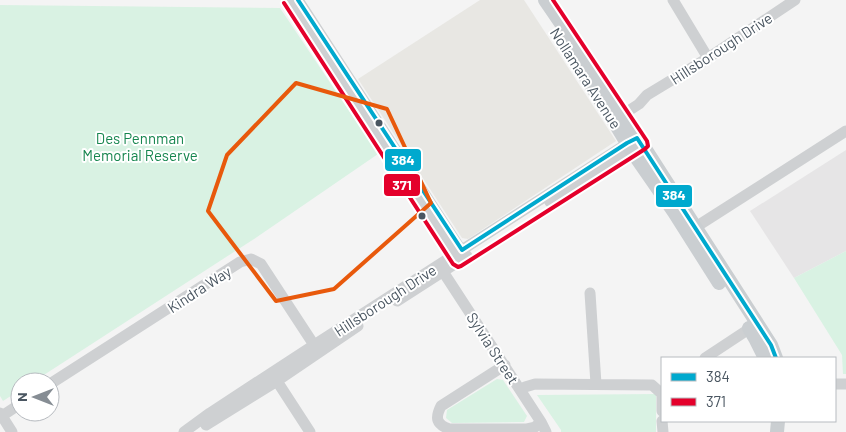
<svg xmlns="http://www.w3.org/2000/svg" width="846" height="432" font-family="Barlow,sans-serif">
	<style>
		.commercial { fill: #e8e7e3 }
		.education { fill: #e6e5e6 }
		.green { fill: #d9f2e3 }
		.lines { fill: none; stroke-linecap: round; stroke-linejoin: round }
		.minor { stroke: #ced0d2; stroke-width: 11 }
		.major { stroke: #caced1; stroke-width: 14 }
		.bus-1-casing { stroke: #fff; stroke-width: 8 }
		.bus-2-casing { stroke: #fff; stroke-width: 8 }
		.bus-1 { stroke: #00a9ce; stroke-width: 4 }
		.bus-2 { stroke: #e4002b; stroke-width: 4 }
		.marked { fill: none; stroke: #e8590c; stroke-width: 4; stroke-linejoin: round }
		.bus-dot { fill: #4a5661; stroke: #fff; stroke-width: 2 }
		.labels { text-anchor: middle; dominant-baseline: central; stroke-width: 4; stroke-linejoin: round; paint-order: stroke }
		.street-label { font-size: 15px; fill: #4a5661; stroke: #fff }
		.park-label { font-size: 15px; fill: #17864f; stroke: #fff }
		.line-badge { stroke: #fff; stroke-width: 2 }
		.badge-label { font-size: 14px; text-anchor: middle; font-weight: bold; fill: #fff }
	</style>
	<rect width="100%" height="100%" fill="#f4f4f4"/>
	<path class="commercial" d="M480,0H524L616,141L468,239L462,238L358,79Z"/>
	<path class="education" d="M846,150V251L794,278L750,211Z"/>
	<path class="green" d="M0,5L280,8L378,154L257,237L33,382H20V390L3,401L0,396Z
		M846,251V374H843L842,355L794,278Z
		M497,379L503,380L527,416L524,422L452,423L446,418L447,410Z
		M656,394V432H561V430L537,395Z"/>
	<g class="lines">
		<path class="minor" d="M289,0L457,260
			M298,0L465,256
			M673,0L708,58
			M616,119L639,104L647,95L708,58L795,0
			M550,202L638,146
			M688,232L846,131
			M440,267L541,422L546,432
			M590,293L596,384
			M397,301L467,256
			M705,358L755,325
			M505,365L441,406C435,418 436,424 449,429H526L535,427L541,422
			M273,375L310,432
			M50,384L240,262L251,259L261,264L318,351
			M835,384H846
			M520,389L525,387L535,384L652,385L662,394
			M662,394V411
			M0,413L12,432
			M2,416L20,404
			M662,421L663,432
			M206,425L277,381L358,326
			M184,432L210,413L314,345L633,140"/>
		<path class="major" d="M545,0L619,108L771,345L776,358
			M572,56L610,115L631,150L674,212L719,283
			M749,328L756,340L765,358
			M777,432L778,421"/>
		<defs>
			<path id="bus-1" d="M298,0L462,250L627,143L637,138L771,345L776,358"/>
			<path id="bus-2" d="M284,3L453,264L458,267L461,266L645,149L648,146L647,141L553,0"/>
		</defs>
		<use href="#bus-1" class="bus-1-casing"/>
		<use href="#bus-2" class="bus-2-casing"/>
		<use href="#bus-1" class="bus-1"/>
		<use href="#bus-2" class="bus-2"/>
	</g>
	<path class="marked" d="M296,83L387,109L431,203L334,289L276,301L208,211L227,155Z"/>
	<g class="bus-dot">
		<circle cx="379" cy="123" r="4.5"/>
		<circle cx="422" cy="216" r="4.5"/>
	</g>
	<g class="labels">
		<g class="street-label">
			<text transform="translate(721 48) rotate(-33)">Hillsborough Drive</text>
			<text transform="translate(586 78) rotate(57)">Nollamara Avenue</text>
			<text transform="translate(199 289) rotate(-33)">Kindra Way</text>
			<text transform="translate(385 300) rotate(-33)">Hillsborough Drive</text>
			<text transform="translate(493 348) rotate(57)">Sylvia Street</text>
		</g>
		<g class="park-label">
			<text x="140" y="138">Des Pennman<tspan x="140" dy="17">Memorial Reserve</tspan></text>
		</g>
	</g>
	<g class="line-badge">
		<rect x="384" y="148" width="38" height="24" rx="5" fill="#00a9ce"/>
		<rect x="383" y="173" width="38" height="24" rx="5" fill="#e4002b"/>
		<rect x="655" y="184" width="38" height="24" rx="5" fill="#00a9ce"/>
	</g>
	<g class="badge-label">
		<text x="403" y="165">384</text>
		<text x="402" y="190">371</text>
		<text x="674" y="200">384</text>
	</g>
	<rect x="661" y="357" width="175" height="65" fill="#ffffff" stroke="#b7bbc0"/>
	<rect x="671" y="373" width="25" height="8" fill="#00a9ce" stroke="#b7bbc0"/>
	<text x="706" y="382" font-size="15" fill="#4a5661">384</text>
	<rect x="671" y="398" width="25" height="8" fill="#e4002b" stroke="#b7bbc0"/>
	<text x="706" y="407" font-size="15" fill="#4a5661">371</text>
	<g transform="translate(35 397) rotate(270)"><circle r="24" fill="#ffffff" stroke="#b7bbc0"/>
	<path d="M0-4L9 19L0 12L-9 19Z" fill="#868d94"/>
	<text y="-8" font-size="14" font-weight="bold" text-anchor="middle" fill="#4a5661">N</text>
	</g>
</svg>
